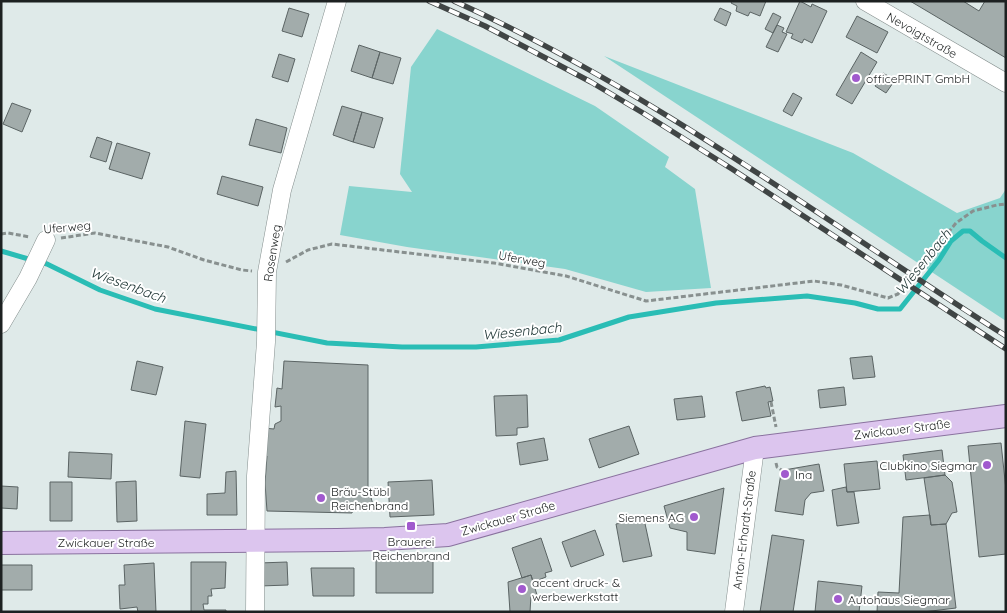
<svg xmlns="http://www.w3.org/2000/svg" width="1007" height="613" font-family="Quicksand,sans-serif">
	<style>
		.green { fill: #88d4ce }
		.lines { fill: none; stroke-linecap: round; stroke-linejoin: round }
		.stream { stroke: #2abdb5; stroke-width: 5 }
		.building { fill: #a2acab; stroke: #5b6464 }
		.minor-casing { stroke: #858f8e; stroke-width: 19 }
		.major-casing { stroke: #8a729f; stroke-width: 24 }
		.path { stroke: #88908f; stroke-width: 3; stroke-dasharray: 5 2.5; stroke-linecap: butt }
		.minor { stroke: #fff; stroke-width: 18 }
		.major { stroke: #dcc5ee; stroke-width: 22 }
		.rail-casing { stroke: #404545; stroke-width: 5.5 }
		.rail { stroke: #fff; stroke-width: 4; stroke-dasharray: 11; stroke-linecap: butt }
		.poi-dot { fill: #a15ace; stroke: #fff; stroke-width: 2 }
		.labels { text-anchor: middle; dominant-baseline: central; stroke-width: 4; stroke-linejoin: round; paint-order: stroke }
		.street-label { font-size: 12px; fill: #1d2121; stroke: #fff }
		.poi-label { font-size: 12px; fill: #1d2121; stroke: #fff; text-anchor: start }
		.water-label { font-size: 14px; font-style: italic; fill: #213837; stroke: #fff }
	</style>
	<rect width="100%" height="100%" fill="#dfeae9"/>
	<path class="green" d="M437,29L595,106L669,157L665,167L695,189L711,288L646,292L565,269L407,247L340,235L349,186L412,192L400,174L411,67Z
		M604,56L853,153L957,213L1000,198L1006,189V321Z"/>
	<g class="lines">
		<path class="stream" d="M1,251L32,260
			M40,262L47,264L100,290L155,309L327,343L402,347H476L559,340L629,317L716,303L807,296L855,303L878,309H900L939,260L951,241L963,231H970L982,241L1006,258"/>
	</g>
	<path class="building" d="M732,1H766L760,16L750,12L748,16L736,11L737,6L731,3Z
		M800,1L811,7L812,4L827,11L812,43L804,39L802,43L791,38L793,34L786,32Z
		M910,1H963L979,11L985,1H1006V58Z
		M289,8L309,14L302,37L282,31Z
		M720,8L731,13L726,26L714,20Z
		M773,13L781,17L773,33L765,29Z
		M857,16L888,32L877,53L846,37Z
		M777,25L784,28L782,32L787,34L778,52L766,47Z
		M359,45L380,52L372,78L351,71Z
		M380,52L401,58L393,84L372,78Z
		M861,52L877,62L852,104L836,95Z
		M279,54L295,59L288,82L272,77Z
		M883,73L895,80L886,93L875,86Z
		M793,93L802,98L792,116L783,111Z
		M12,103L31,110L22,132L3,124Z
		M342,106L362,112L353,142L333,135Z
		M362,112L383,118L374,148L353,142Z
		M256,119L287,128L281,153L249,145Z
		M97,137L112,142L106,162L90,157Z
		M117,143L150,153L142,179L109,169Z
		M222,176L263,187L258,206L217,194Z
		M872,356L875,377L853,379L850,358Z
		M137,361L163,367L156,395L131,390Z
		M284,361L368,365V487L374,508L353,509L352,513L267,511L265,483L267,456H260L263,428L274,429L275,424L281,421V406L275,407L277,388L282,389Z
		M765,386L766,388L770,387L773,401L768,402L771,416L742,421L736,392Z
		M844,387L846,405L820,408L818,390Z
		M527,395L528,427L517,428V435L496,436L494,396Z
		M702,396L705,417L677,420L674,399Z
		M185,421L206,424L200,478L180,476Z
		M629,426L639,454L599,468L589,439Z
		M544,438L548,460L520,465L517,443Z
		M1001,443L1006,490V554L979,557L968,446Z
		M942,450L945,475L906,480L903,455Z
		M69,452L112,454L111,479L68,477Z
		M877,461L880,489L847,492L844,464Z
		M819,464L824,491L811,493L805,500L803,515L775,511L781,473L784,470Z
		M236,471L237,515H207V494L225,493L226,472Z
		M945,475L952,482L957,512L952,513L946,524L931,525L924,478Z
		M432,480L434,515L390,517L388,482Z
		M136,481L137,521L117,522L116,482Z
		M50,482H72V521H50Z
		M1,486L18,487L17,509L1,508Z
		M846,487L847,492H854L859,523L837,526L832,490Z
		M724,488L715,554L687,550V532L670,528L664,506Z
		M930,515L931,525L946,524L956,608L923,612H877L878,592L899,593L903,517Z
		M644,519L652,556L623,562L616,524Z
		M595,530L604,555L571,567L562,542Z
		M772,535L804,540L793,612H760Z
		M541,538L552,571L545,573L546,577L533,582L531,575L522,578L512,548Z
		M376,560L433,561V593H376Z
		M191,562H226L225,588L211,589L212,596H208V604H203L204,610H226V612H191Z
		M287,562L288,585L260,586L259,563Z
		M154,563L156,612H138L137,607L120,609L119,585H125L124,565Z
		M1,565H32V590H1Z
		M311,568H354V596H313Z
		M531,575L537,595H531L530,612H510L508,582Z
		M818,581L862,586L859,612H815Z"/>
	<g class="lines">
		<defs>
			<path id="minor" d="M865,1L1006,83
				M1,324L28,278L46,240
				M255,612L256,476L266,342L267,272L282,190L337,1
				M734,612L755,448"/>
			<path id="major" d="M1,543L337,540L385,539L448,535L755,448L1006,416"/>
		</defs>
		<use href="#minor" class="minor-casing"/>
		<use href="#major" class="major-casing"/>
		<path class="path" d="M1,234L8,233L30,237
			M61,238L95,233L168,247L204,260L242,270L252,271
			M286,262L308,250L332,244L494,263L566,276L646,301L814,281L841,285L888,298L898,294L956,223L973,211L997,205L1006,204
			M771,402L776,427
			M776,463L777,467L783,471"/>
		<use href="#minor" class="minor"/>
		<use href="#major" class="major"/>
		<defs>
			<path id="rail" d="M429,1L485,26L591,82L643,113L732,169L1006,349
				M454,1C651,90 824,221 1006,336"/>
		</defs>
		<use href="#rail" class="rail-casing"/>
		<use href="#rail" class="rail"/>
	</g>
	<g class="poi-dot">
		<circle cx="856" cy="78" r="5"/>
		<circle cx="987" cy="465" r="5"/>
		<circle cx="785" cy="474" r="5"/>
		<circle cx="321" cy="498" r="5"/>
		<circle cx="694" cy="517" r="5"/>
		<rect x="406" y="521" width="10" height="10" rx="2.5"/>
		<circle cx="522" cy="589" r="5"/>
		<circle cx="838" cy="599" r="5"/>
	</g>
	<g class="labels">
		<g class="street-label">
			<text transform="translate(922 35) rotate(30)">Nevoigtstraße</text>
			<text transform="translate(67 227) rotate(-5)">Uferweg</text>
			<text transform="translate(272 253) rotate(-81)">Rosenweg</text>
			<text transform="translate(522 259) rotate(10)">Uferweg</text>
			<text transform="translate(902 429) rotate(-7)">Zwickauer Straße</text>
			<text transform="translate(508 518) rotate(-16)">Zwickauer Straße</text>
			<text transform="translate(744 530) rotate(-83)">Anton-Erhardt-Straße</text>
			<text x="106" y="542">Zwickauer Straße</text>
		</g>
		<g class="poi-label">
			<text x="866" y="78">officePRINT GmbH</text>
			<text x="977" y="465" text-anchor="end">Clubkino Siegmar</text>
			<text x="795" y="474">Ina</text>
			<text x="331" y="491">Bräu-Stübl<tspan x="331" dy="14">Reichenbrand</tspan></text>
			<text x="684" y="517" text-anchor="end">Siemens AG</text>
			<text x="411" y="541" text-anchor="middle">Brauerei<tspan x="411" dy="14">Reichenbrand</tspan></text>
			<text x="532" y="582">accent druck- &amp;<tspan x="532" dy="14">werbewerkstatt</tspan></text>
			<text x="848" y="599">Autohaus Siegmar</text>
		</g>
		<g class="water-label">
			<text transform="translate(923 262) rotate(-51)">Wiesenbach</text>
			<text transform="translate(128 285) rotate(20)">Wiesenbach</text>
			<text transform="translate(522 331) rotate(-6)">Wiesenbach</text>
		</g>
	</g>
	<rect width="1007" height="613" fill="none" stroke="#1d2121" stroke-width="5"/>
</svg>
